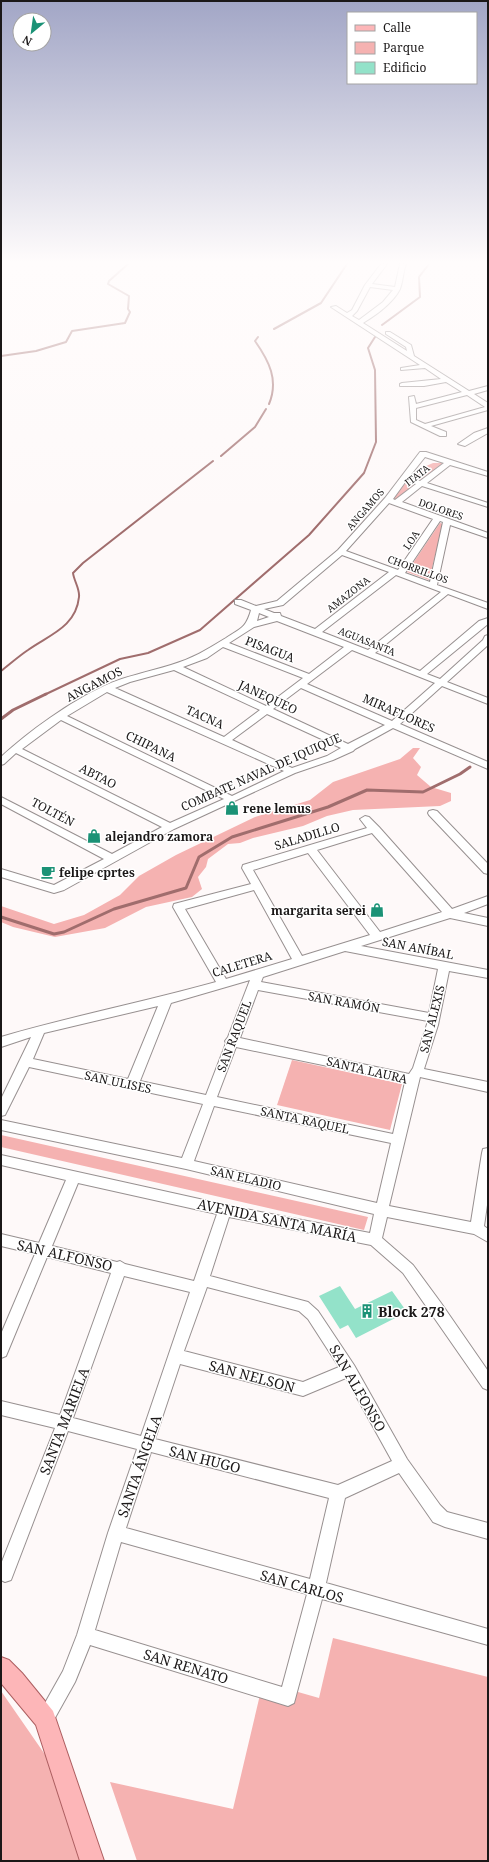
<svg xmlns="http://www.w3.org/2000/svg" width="489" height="1862" font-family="'Noto Serif',serif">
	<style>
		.green { fill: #f5b2b1 }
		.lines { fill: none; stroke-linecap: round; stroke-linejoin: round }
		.stream-far1 { stroke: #a06d6d; stroke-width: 2 }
		.stream { stroke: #a06d6d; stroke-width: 3 }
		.building { fill: #93e2c9 }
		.minor-casing { stroke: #979090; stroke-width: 2 }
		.major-casing { stroke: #ad5f61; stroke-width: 2 }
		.minor { fill: #fff; fill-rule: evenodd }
		.major { fill: #fdb6b8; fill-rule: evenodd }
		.labels { text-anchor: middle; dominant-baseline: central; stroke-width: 3; stroke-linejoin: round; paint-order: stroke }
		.far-street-label { font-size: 10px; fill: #1b1818; stroke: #fff }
		.street-label { font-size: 12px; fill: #1b1818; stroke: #fff }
		.poi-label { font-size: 12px; font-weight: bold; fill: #1b1818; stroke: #fff; text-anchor: start }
		.near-street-label { font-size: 14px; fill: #1b1818; stroke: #fff }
		.near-poi-label { font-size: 14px; font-weight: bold; fill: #1b1818; stroke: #fff; text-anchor: start }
	</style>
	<rect width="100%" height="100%" fill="#fef9f9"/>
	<path class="green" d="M433,463H444L396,500L393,498L417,470Z
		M440,523L443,524L429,580L407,572Z
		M413,748H420L413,758L421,767L417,775L431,787L451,793V801L440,806L353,810L327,816L303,826L253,838L240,843L228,844L208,859L206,867L198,877L202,889L192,897L146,907L105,928L55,937L13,927L1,922V906L54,924L84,915L120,895L139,876L176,855L255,817L310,800L333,782L400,759Z
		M292,1060L402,1084L390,1130L277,1105Z
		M1,1135L368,1217L364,1230L1,1147Z
		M333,1638L488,1677V1861H137L110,1782L233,1809L263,1682L319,1698Z
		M1,1691L46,1756L81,1861H1Z"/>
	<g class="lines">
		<path class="stream-far1" d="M382,325L420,297L419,277L429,264
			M274,329L321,303L347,264
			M258,337L255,341C269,361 279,380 269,404
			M1,356L36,351L66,342L72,331L125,323L130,312L128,309L129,296L108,284L109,281L128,264
			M221,456L255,427L266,409
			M1,671C10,664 19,656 28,650C49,635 76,627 79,597C80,589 74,581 73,573L83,563L213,461
			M44,695L120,659L148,653L200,630L309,535L364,473L376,442L375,370L368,348L375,337"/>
		<path class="stream" d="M1,719L13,710L46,694
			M1,917L54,934L64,932L114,909L186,888L199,857L232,837L328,807L367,790L423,792L460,774L470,767"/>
	</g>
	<path class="building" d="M340,1286L355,1309L392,1291L407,1312L356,1338L348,1325L340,1329L319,1296Z"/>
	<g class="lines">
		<defs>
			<path id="minor" d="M381,264H387L372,284L395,287L400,264H406C403,272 403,281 400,289C393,303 376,315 363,323L407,351L406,347L386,334V332H390L411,345L414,356L469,391L488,386V390L474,394L488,403V410L431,426L446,432V436H440L411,422L409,397L414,396L416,404L462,392L446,382L424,386H400V384L402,383L441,379L425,368L401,370V368L420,365L331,307L336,306L347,313L352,310L365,285ZM370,287L393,290L383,302L359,320L352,316L357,311ZM467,395L485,407L425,424L416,420V408Z
				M488,428V433L465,446L458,444L474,433Z
				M420,452H426L488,472V476L450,465L427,483L488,503V507L422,486L402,502L488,533V538L450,525L437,585L488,603V609L448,594L375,653L420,671L479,621L488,618V624L427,674L440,679L483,640L485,636L488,635V645L447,682L488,698V704L442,686L400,724L488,762V769L393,728L355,749L353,751L333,760L295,773L174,829L64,890L54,893L1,877V869L54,885L104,859L1,804V797L112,854L162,827L16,753L4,764L1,765V757C29,731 70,702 104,686C125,676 149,672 171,665C192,659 208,649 226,638C241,628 246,628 251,610L235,604V600H241L256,606L277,601L338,550L385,498ZM425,457L444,463L420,481L409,477ZM406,481L416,484L395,500L393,499ZM389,503L433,519L398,570L346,551ZM440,521L443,522L430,582L405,573ZM342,555L389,572L315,629L281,616L280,613H274L264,609L283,605ZM396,575L441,592L368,650L322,632ZM259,613L269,617L257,621ZM277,621L344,647L309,674L229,643L254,627ZM223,647L303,678L266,706L183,667L207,658ZM352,650L435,683L392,721L307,684ZM174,670L260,710L224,737L115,688L130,682ZM301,688L385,725L348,744L273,709ZM107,692L284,771L232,796L67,716ZM267,714L341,748L327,756L292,768L232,740ZM61,720L224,799L170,823L22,749Z
				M433,810L437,811L488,864V874L484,873L429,815L428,813L429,811Z
				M365,816L369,817L379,827L452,909L488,896V904L464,913L488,918V926L450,918L361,946L488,970V978L449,971L438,1025L424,1069L488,1082V1092L420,1077L389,1206L471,1222L482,1153L483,1149L488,1148V1198L484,1226L488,1229V1242L474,1234L387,1217L382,1238L413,1265L441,1303L488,1371V1390L483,1388L403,1273L371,1245L229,1217L210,1276L308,1302L318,1311L354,1365L407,1459L440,1505L447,1512L488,1523V1539L445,1527L433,1522L399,1473L345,1498L326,1583L488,1629V1645L322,1599L294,1703L288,1706L90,1645L75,1682L51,1725L45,1728L39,1725L36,1719L63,1671L77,1635L108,1533L137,1449L68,1431L11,1580L5,1582L1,1580V1564L55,1428L1,1415V1401L60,1415L111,1273L47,1257L6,1356L1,1358V1334L35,1254L1,1246V1234L39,1243L66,1180L1,1165V1155L240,1208L370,1233L374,1214L186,1169L1,1130V1120L182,1158L203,1104L29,1067L5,1115L1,1116V1099L31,1037L1,1047V1037C72,1016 145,1002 216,982L173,907L174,904L251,884L242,868L243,865L367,828L360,819ZM372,833L442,912L380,932L317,850ZM308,853L370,935L302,956L253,870ZM254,890L292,959L226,979L185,909ZM345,951L438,969L429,1013L261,982L263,977ZM250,980L228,1037L225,1041L226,1043L206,1095L140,1081L171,1003ZM258,990L428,1021L413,1068L409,1074L240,1038ZM158,1006L128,1079L33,1059L44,1033ZM236,1047L405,1082L393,1134L217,1097ZM214,1106L391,1143L377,1203L194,1161ZM78,1183L217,1214L194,1281L125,1264L120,1261L117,1262L52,1246ZM124,1276L190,1292L141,1436L73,1418ZM207,1287L299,1311L308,1319L339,1367L303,1382L184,1351ZM180,1364L303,1396L346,1378L392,1461L338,1485L155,1439ZM151,1452L329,1498L310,1579L126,1528ZM121,1542L307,1594L282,1687L95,1630Z"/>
			<path id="major" d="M1,1657L9,1660L22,1673L53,1711L104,1861H80L36,1725L1,1683Z"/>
		</defs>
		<use href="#minor" class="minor-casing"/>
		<use href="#major" class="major-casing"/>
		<use href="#minor" class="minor"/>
		<use href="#major" class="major"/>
	</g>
	<linearGradient id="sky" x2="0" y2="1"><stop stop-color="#a2a6c6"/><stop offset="0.5" stop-color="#fffcfc"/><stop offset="1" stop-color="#fffcfc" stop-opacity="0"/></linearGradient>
	<rect width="489" height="525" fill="url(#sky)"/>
	<defs>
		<symbol id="shop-bare" viewBox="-9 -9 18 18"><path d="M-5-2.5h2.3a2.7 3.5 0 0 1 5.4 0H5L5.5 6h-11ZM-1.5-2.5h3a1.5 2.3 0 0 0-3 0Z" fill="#1b9276" stroke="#fff" stroke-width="2.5" paint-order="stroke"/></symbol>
		<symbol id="cafe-bare" viewBox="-9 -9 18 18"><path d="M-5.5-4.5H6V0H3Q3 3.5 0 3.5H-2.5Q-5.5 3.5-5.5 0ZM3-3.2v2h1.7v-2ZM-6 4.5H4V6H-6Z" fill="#1b9276" stroke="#fff" stroke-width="2.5" paint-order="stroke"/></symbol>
		<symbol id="building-bare" viewBox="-9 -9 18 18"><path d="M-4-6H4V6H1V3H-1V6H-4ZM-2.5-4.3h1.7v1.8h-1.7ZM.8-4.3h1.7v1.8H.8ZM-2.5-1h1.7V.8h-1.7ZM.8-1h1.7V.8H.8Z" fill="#1b9276" stroke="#fff" stroke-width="2.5" paint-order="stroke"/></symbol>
	</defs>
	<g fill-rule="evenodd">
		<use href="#shop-bare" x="222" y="798" width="20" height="20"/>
		<use href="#shop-bare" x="84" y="826" width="20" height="20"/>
		<use href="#cafe-bare" x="38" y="862" width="20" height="20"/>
		<use href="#shop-bare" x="367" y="900" width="20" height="20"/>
		<use href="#building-bare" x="357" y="1301" width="20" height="20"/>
	</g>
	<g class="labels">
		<g class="far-street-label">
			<text transform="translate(417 475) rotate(-38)">ITATA</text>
			<text transform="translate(365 509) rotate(-49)">ANGAMOS</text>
			<text transform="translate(441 509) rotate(19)">DOLORES</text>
			<text transform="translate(411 540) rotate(-56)">LOA</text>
			<text transform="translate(418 569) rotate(20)">CHORRILLOS</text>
			<text transform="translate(348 594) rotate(-38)">AMAZONA</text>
			<text transform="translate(367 641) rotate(22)">AGUASANTA</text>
		</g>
		<g class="street-label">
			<text transform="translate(270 649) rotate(21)">PISAGUA</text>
			<text transform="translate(94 684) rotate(-27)">ANGAMOS</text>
			<text transform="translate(268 697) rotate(25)">JANEQUEO</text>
			<text transform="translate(399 713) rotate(24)">MIRAFLORES</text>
			<text transform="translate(205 717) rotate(24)">TACNA</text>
			<text transform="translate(151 746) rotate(26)">CHIPANA</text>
			<text transform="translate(261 772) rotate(-24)">COMBATE NAVAL DE IQUIQUE</text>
			<text transform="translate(98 776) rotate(27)">ABTAO</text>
			<text transform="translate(53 812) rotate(28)">TOLTÉN</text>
			<text transform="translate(307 836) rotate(-17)">SALADILLO</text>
			<text transform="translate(418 948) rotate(11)">SAN ANÍBAL</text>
			<text transform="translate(242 964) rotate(-17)">CALETERA</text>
			<text transform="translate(344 1002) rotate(10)">SAN RAMÓN</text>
			<text transform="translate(432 1019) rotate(-76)">SAN ALEXIS</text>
			<text transform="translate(234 1036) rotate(-69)">SAN RAQUEL</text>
			<text transform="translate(367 1070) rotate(13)">SANTA LAURA</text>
			<text transform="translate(118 1082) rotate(12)">SAN ULISES</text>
			<text transform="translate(305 1120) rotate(12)">SANTA RAQUEL</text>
			<text transform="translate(246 1178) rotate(13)">SAN ELADIO</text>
		</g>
		<g class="poi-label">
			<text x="243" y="808">rene lemus</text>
			<text x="105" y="836">alejandro zamora</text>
			<text x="59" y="872">felipe cprtes</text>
			<text x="366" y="910" text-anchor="end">margarita serei</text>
		</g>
		<g class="near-street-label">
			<text transform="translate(277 1220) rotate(12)">AVENIDA SANTA MARÍA</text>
			<text transform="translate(65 1255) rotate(13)">SAN ALFONSO</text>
			<text transform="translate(252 1376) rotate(15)">SAN NELSON</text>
			<text transform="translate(358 1388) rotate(60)">SAN ALFONSO</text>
			<text transform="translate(64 1421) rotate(-69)">SANTA MARIELA</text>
			<text transform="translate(205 1459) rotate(14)">SAN HUGO</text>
			<text transform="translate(139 1466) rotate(-71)">SANTA ÁNGELA</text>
			<text transform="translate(302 1586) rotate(16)">SAN CARLOS</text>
			<text transform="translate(186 1666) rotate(17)">SAN RENATO</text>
		</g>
		<g class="near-poi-label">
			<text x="378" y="1311">Block 278</text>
		</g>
	</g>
	<rect width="489" height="1862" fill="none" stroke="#1b1818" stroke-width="4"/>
	<rect x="347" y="12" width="130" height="72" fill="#ffffff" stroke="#a4a3a3"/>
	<rect x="355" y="25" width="20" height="6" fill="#fdb6b8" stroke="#a4a3a3"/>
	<text x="383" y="32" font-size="12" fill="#1b1818">Calle</text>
	<rect x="355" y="42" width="20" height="12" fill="#f5b2b1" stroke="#a4a3a3"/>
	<text x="383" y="52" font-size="12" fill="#1b1818">Parque</text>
	<rect x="355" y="62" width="20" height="12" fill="#93e2c9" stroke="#a4a3a3"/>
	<text x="383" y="72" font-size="12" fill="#1b1818">Edificio</text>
	<g transform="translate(32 32) rotate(209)"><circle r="19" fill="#ffffff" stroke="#a4a3a3"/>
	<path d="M0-3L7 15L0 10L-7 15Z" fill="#1b9276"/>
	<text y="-6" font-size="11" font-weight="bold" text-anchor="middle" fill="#1b1818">N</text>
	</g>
</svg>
